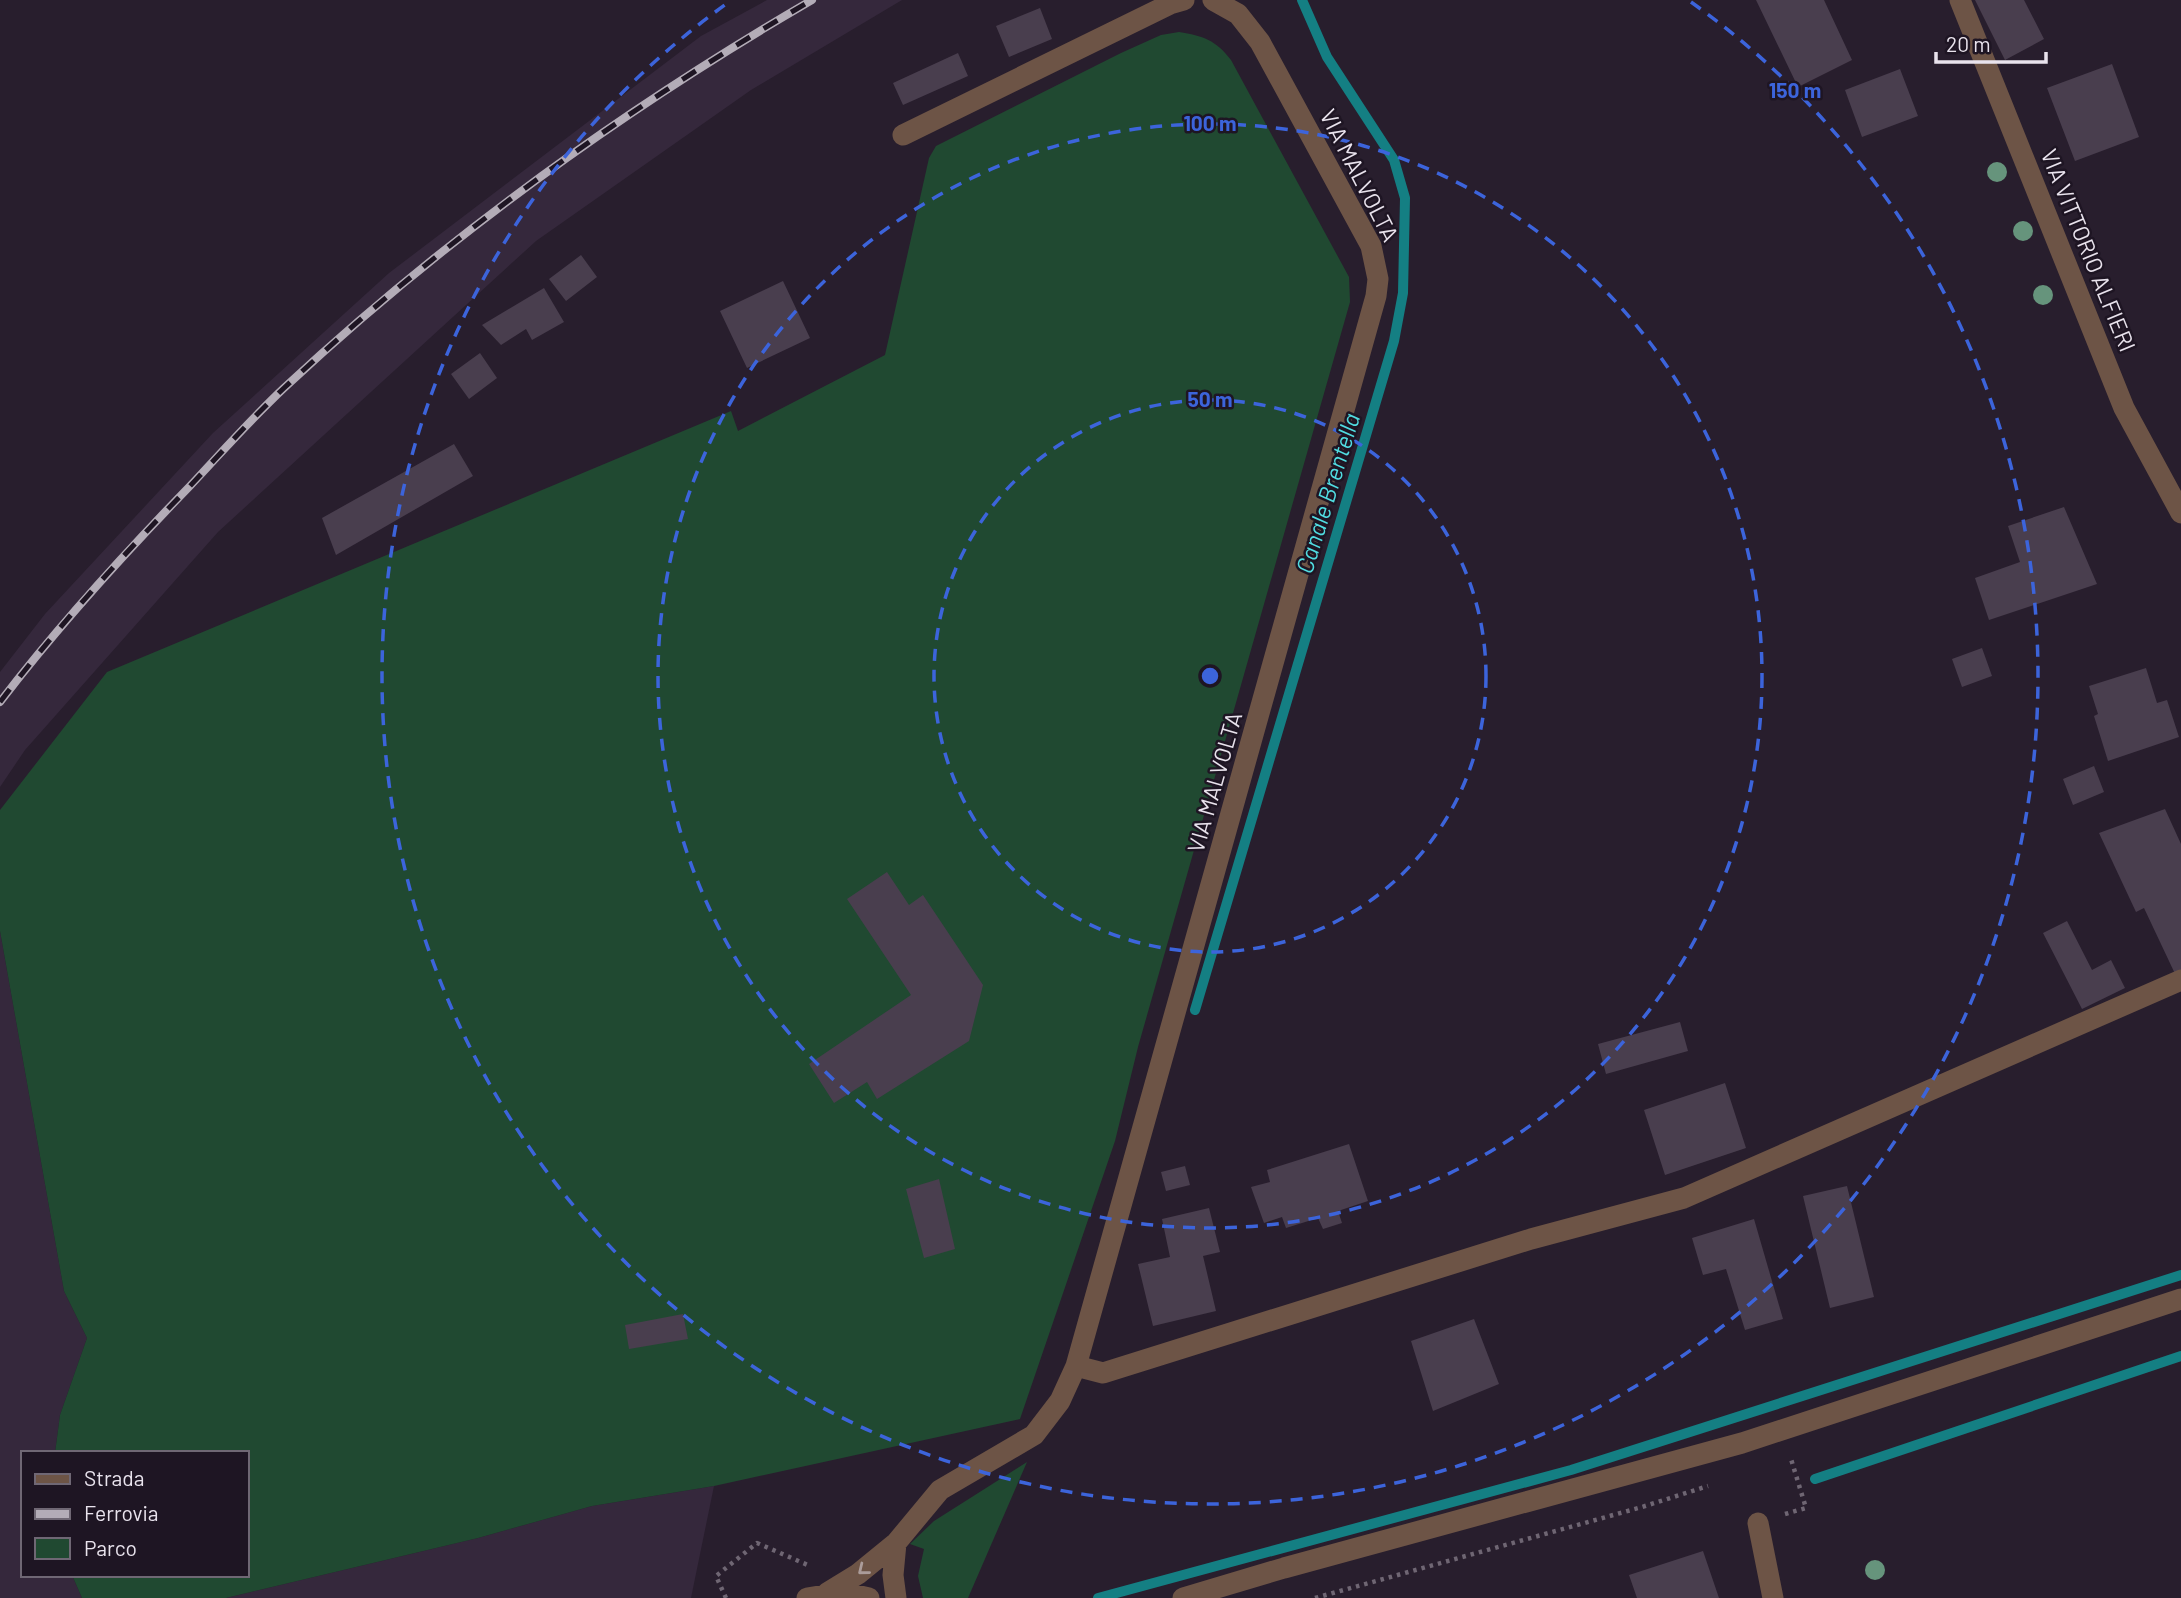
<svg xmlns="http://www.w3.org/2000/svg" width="2181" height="1598" font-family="Barlow,sans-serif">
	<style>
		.built { fill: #35283c }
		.green { fill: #204931 }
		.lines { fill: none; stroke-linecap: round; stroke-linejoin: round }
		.stream { stroke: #147f83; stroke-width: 10 }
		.building { fill: #493e4e }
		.path { stroke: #6f6673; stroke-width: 4.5; stroke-dasharray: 3.5 5; stroke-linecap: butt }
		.minor { stroke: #6d5446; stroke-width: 21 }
		.rail-casing { stroke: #b3acb7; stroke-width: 8 }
		.rail { stroke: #1e1523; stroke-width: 5; stroke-dasharray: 16; stroke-linecap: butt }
		.tree { fill: #66947c }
		.oneway { stroke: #ab9c9a }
		.ring { fill: none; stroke: #3c64db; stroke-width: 3.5; stroke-dasharray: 12 9 }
		.labels { text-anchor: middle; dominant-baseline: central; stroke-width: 5; stroke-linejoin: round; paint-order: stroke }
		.street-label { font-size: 23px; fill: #e9e3ed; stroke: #1e1523 }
		.water-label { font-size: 24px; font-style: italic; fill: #51dce1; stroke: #1e1523 }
		.centre { fill: #3c64db; stroke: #1e1523; stroke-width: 3.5 }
		.ring-label { font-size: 21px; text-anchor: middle; font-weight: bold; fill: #3c64db; stroke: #1e1523; stroke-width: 5; stroke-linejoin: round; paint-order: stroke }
	</style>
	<rect width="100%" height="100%" fill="#281e2d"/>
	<path class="built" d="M767,0H902L751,90L536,241L218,532L25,750L0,787V672L45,614L213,433L389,273L701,36Z
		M0,931L64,1291L87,1338L60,1415L55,1453H23V1575H72L82,1598H0Z
		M714,1486L691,1598H226L478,1538L592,1506Z"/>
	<path class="green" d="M1179,32C1203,36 1216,40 1231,60L1349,277L1350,302L1138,1047L1115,1141L1020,1419L714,1486L592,1506L478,1538L226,1598H82L72,1575H247V1453H55L60,1415L87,1338L64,1291L0,931V810L107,672L731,411L738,431L885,355L929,158L936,146L1121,53L1161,35Z
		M1027,1462L968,1598H923L918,1576L924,1549L910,1544L934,1521Z"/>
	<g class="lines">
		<path class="stream" d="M1195,1010L1394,341L1403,293L1405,198L1394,160L1327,57L1302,0
			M1815,1479L2181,1356
			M1098,1598L1571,1470L2181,1275"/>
	</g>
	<path class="building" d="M1756,0H1824L1852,60L1798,87Z
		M1975,0H2024L2044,39L2005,60Z
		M1040,8L1052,39L1009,57L996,26Z
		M958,53L968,76L903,105L893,83Z
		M2112,64L2139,137L2075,161L2047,88Z
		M1900,69L1918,116L1862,137L1845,90Z
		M581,255L597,277L566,301L549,279Z
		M783,281L810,338L747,368L720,311Z
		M544,288L564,322L532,340L526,329L501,345L482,325Z
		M480,353L497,378L469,399L451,374Z
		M454,444L473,476L336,555L322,518Z
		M2064,507L2097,584L1989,620L1975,578L2020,562L2008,526Z
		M1982,648L1992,676L1962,687L1952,659Z
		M2146,668L2157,703L2167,700L2179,737L2108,761L2094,716L2098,714L2089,686Z
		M2094,766L2104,792L2073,805L2063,779Z
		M2165,809L2181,844V976L2177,978L2144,908L2136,912L2099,833Z
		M887,872L909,905L923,895L983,985L969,1041L877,1099L867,1082L834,1103L809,1064L911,995L847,899Z
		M2067,921L2092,970L2111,960L2125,988L2082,1009L2043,933Z
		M1680,1022L1688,1051L1606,1074L1598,1044Z
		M1725,1083L1746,1148L1665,1175L1644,1110Z
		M1349,1144L1368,1201L1338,1211L1342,1223L1323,1229L1318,1218L1286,1228L1282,1217L1264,1223L1251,1187L1270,1182L1267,1170Z
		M1185,1166L1190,1185L1166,1191L1161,1172Z
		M939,1179L955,1249L924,1258L906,1189Z
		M1847,1186L1874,1297L1830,1308L1803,1196Z
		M1209,1208L1220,1252L1203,1256L1216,1311L1153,1326L1138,1264L1170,1257L1162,1219Z
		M1754,1219L1783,1319L1745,1330L1726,1269L1703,1275L1692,1238Z
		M683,1314L688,1339L629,1349L625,1325Z
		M1474,1319L1499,1384L1433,1411L1411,1341Z
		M1703,1551L1719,1598H1637L1629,1575Z"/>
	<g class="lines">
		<path class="path" d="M1785,1514L1806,1508L1791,1459
			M726,1598L716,1576L757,1543L810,1566
			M1315,1598L1642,1507L1708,1486"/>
		<path class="minor" d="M1960,0L2124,408L2181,513
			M903,135L1170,4L1184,0
			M1076,1366L1103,1373L1531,1239L1684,1198L2181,980
			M1758,1523L1773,1598
			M896,1543L893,1575L896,1598
			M827,1593L858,1574L896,1543L940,1490L1034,1435L1060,1401L1076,1366L1376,296L1378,279L1371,246L1260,42L1238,14L1213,0
			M807,1598L843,1592L869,1598
			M1183,1598L1284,1568L1742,1443L2181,1299"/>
		<defs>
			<path id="rail" d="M0,702C59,625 123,555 190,486C221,453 251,419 284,388C444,239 623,110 812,0"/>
		</defs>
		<use href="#rail" class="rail-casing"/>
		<use href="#rail" class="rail"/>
	</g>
	<g class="tree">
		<circle cx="1997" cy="172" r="10"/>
		<circle cx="2023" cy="231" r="10"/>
		<circle cx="2043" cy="295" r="10"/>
		<circle cx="1875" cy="1570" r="10"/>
	</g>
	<defs><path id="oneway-chevron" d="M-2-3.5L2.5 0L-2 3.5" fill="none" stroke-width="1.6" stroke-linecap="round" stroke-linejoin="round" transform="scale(1.75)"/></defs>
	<use class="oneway" href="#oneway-chevron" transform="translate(863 1570) rotate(141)"/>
	<g class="ring">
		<circle cx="1210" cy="676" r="276"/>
		<circle cx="1210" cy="676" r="552"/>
		<path d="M1691 2A828 828 0 1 1 729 2"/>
	</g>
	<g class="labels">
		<g class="street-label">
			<text transform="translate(1360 175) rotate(63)">VIA MALVOLTA</text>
			<text transform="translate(2089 250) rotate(68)">VIA VITTORIO ALFIERI</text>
			<text transform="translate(1214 782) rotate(-74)">VIA MALVOLTA</text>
		</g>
		<g class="water-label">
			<text transform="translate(1327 493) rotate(-73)">Canale Brentella</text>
		</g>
	</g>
	<circle cx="1210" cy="676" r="10" class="centre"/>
	<g class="ring-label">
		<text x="1795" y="98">150 m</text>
		<text x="1210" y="131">100 m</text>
		<text x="1210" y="407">50 m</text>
	</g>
	<rect x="21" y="1451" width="228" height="126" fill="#1e1523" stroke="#6f6774" stroke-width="2"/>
	<rect x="35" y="1474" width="35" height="10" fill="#6d5446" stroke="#6f6774" stroke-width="2"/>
	<text x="84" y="1486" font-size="21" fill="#e9e3ed">Strada</text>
	<rect x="35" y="1509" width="35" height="10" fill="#b3acb7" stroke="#6f6774" stroke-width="2"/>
	<text x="84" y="1521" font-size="21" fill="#e9e3ed">Ferrovia</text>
	<rect x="35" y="1538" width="35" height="21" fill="#204931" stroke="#6f6774" stroke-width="2"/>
	<text x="84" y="1556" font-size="21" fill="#e9e3ed">Parco</text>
	<path d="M1936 52v10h110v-10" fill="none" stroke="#e9e3ed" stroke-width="3.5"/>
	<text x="1946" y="52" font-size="21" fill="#e9e3ed" stroke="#1e1523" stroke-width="5" paint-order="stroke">20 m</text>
</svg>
